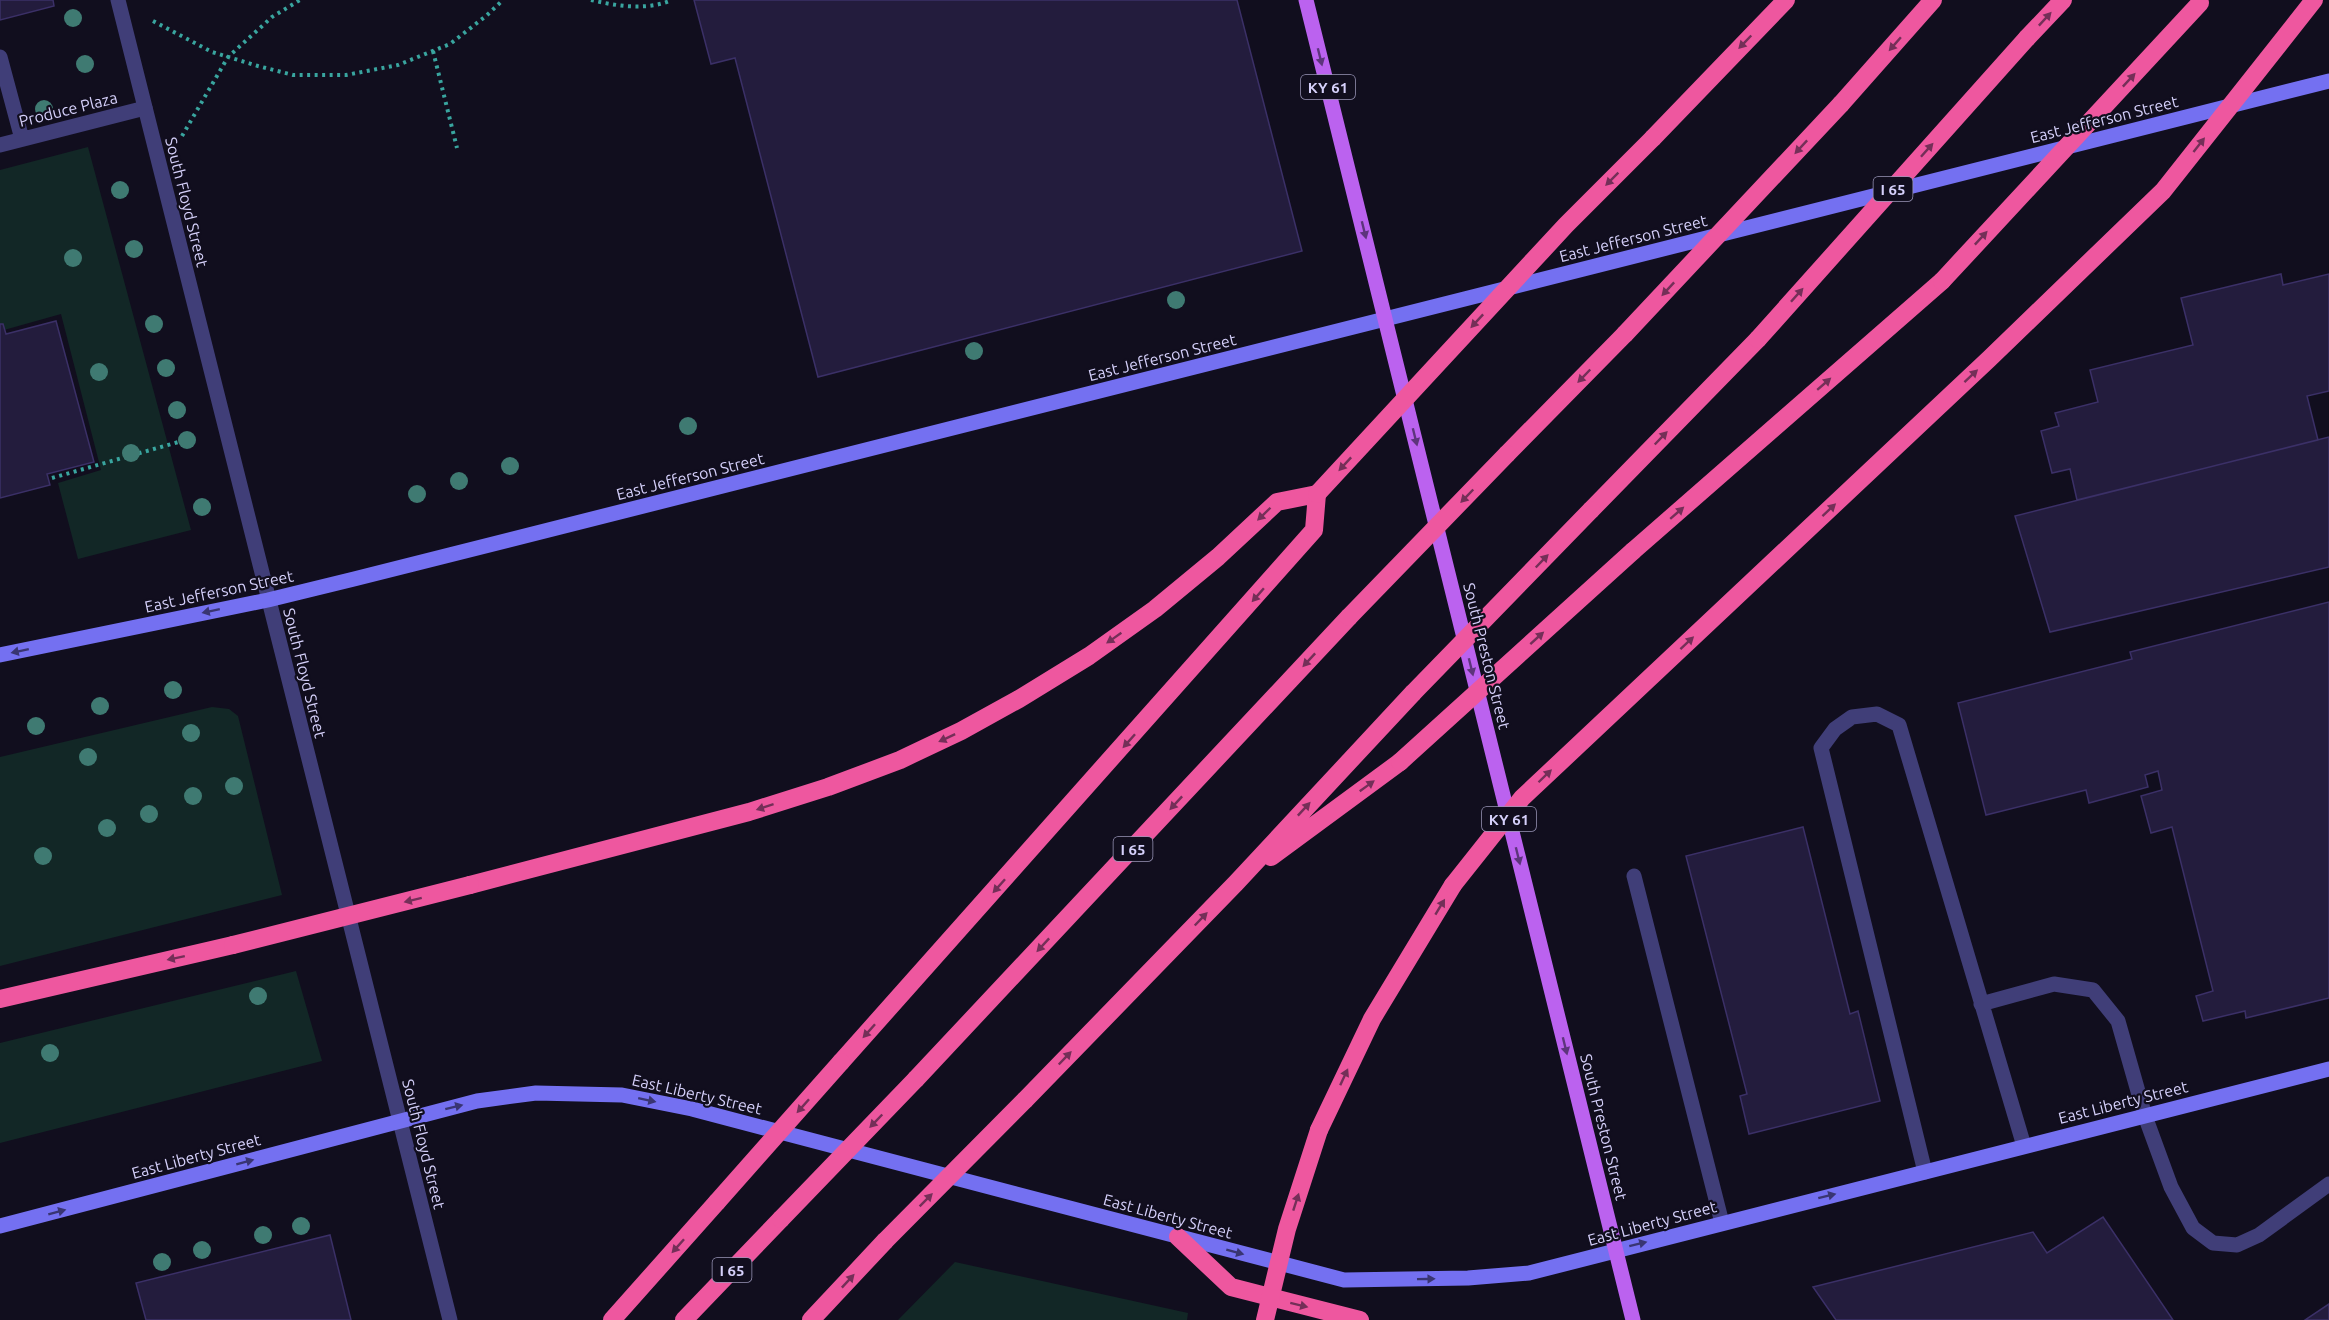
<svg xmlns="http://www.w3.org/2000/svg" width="2329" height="1320" font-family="Ubuntu,sans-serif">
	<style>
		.green { fill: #122726 }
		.building { fill: #231c3d; stroke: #3b3067; stroke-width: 1.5 }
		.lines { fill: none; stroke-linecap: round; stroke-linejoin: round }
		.path { stroke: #39a59f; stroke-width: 4; stroke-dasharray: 3 4.5; stroke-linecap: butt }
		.service { stroke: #403e78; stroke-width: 15 }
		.minor { stroke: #403e78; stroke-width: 15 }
		.secondary { stroke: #7470f1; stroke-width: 15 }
		.primary { stroke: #bb62ef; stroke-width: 15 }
		.motorway { stroke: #ee579f; stroke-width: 18 }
		.motorway-bridge { stroke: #ee579f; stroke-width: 18 }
		.tree { fill: #3f7a72 }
		.oneway { fill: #742f58 }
		.oneway2 { fill: #5d347c }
		.oneway3 { fill: #393572 }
		.labels { text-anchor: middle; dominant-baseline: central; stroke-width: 4.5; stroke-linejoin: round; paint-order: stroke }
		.shield { fill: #110e1e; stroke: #9a96b8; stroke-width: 1.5 }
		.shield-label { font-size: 15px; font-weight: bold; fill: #d5d0fa }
		.street-label { font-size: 16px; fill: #d5d0fa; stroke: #110e1e }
	</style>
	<rect width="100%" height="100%" fill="#110e1e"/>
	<path class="green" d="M88,147L191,530L78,559L58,483L101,470L61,314L4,330L3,324H0V170Z
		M212,707L229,709L238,716L282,895L0,966V757Z
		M296,971L322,1061L0,1143V1043Z
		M955,1262L1188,1313L1187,1320H898Z"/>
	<path class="building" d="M0,0H53L54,6L0,20Z
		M694,0H1237L1302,251L818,377L735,58L711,64Z
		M2281,274L2283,285L2329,274V391L2307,396L2318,440L2077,500L2070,469L2052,473L2041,431L2059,426L2055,413L2098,402L2090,370L2193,345L2181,298Z
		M56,321L94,462L47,474L50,485L0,498V324H3L6,334Z
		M2329,437V567L2050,632L2015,516Z
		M2329,602V998L2246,1018L2245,1011L2203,1021L2196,996L2213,991L2172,827L2151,833L2141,796L2162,790L2158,771L2145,775L2148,787L2089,803L2086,790L1986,815L1958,703L2132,659L2130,652Z
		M1803,827L1850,1014L1858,1011L1880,1101L1749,1134L1740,1096L1747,1094L1686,856Z
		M2103,1217L2173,1320H1836L1813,1287L2033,1232L2047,1253Z
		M330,1235L351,1320H146L136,1283Z
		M2329,1304V1320H2305Z"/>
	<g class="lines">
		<path class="path" d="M591,0C617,6 646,11 672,0
			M153,21L212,52L258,66L293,75H346L398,65L450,44L486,16L503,0
			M433,51L457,148
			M182,136L228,57L272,17L300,0
			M52,478L182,441"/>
		<path class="service" d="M0,57L22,139
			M0,145L145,108
			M1634,876L1722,1223
			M1981,1004L2054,984L2093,990L2118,1021L2145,1116L2171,1187L2193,1228L2213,1243L2237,1245L2259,1235L2329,1184
			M1925,1172L1821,748L1835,729L1852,717L1877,714L1899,725L2024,1146"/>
		<path class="minor" d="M118,0L450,1320"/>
		<path class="secondary" d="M0,655L268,600L354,579L2329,81
			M0,1226L477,1101L536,1093L622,1095L692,1109L1344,1280L1468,1278L1529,1273L2329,1069"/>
		<path class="primary" d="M1306,0L1633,1320"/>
		<path class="motorway" d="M2027,38L2063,0
			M1841,104L1933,0
			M1653,138L1786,0
			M1507,454L1625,334
			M1591,510L1758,339
			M1633,551L1942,281
			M1271,857L1400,762
			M470,885L749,812L828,787L900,760L961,731L1019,699L1089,656L1155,609L1218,557L1277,502L1317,494L1314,530L841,1062
			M0,999L233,945
			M916,1079L1349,617
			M1025,1100L1236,883L1413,693
			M1319,1130L1372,1019L1453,885
			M1178,1237L1231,1287L1360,1320
			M612,1320L717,1202
			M684,1320L781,1219
			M811,1320L885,1241"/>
		<path class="motorway-bridge" d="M1942,281L2200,3
			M1625,334L1841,104
			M1758,339L2027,38
			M1317,494L1566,225L1653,138
			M1349,617L1507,454
			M1413,693L1591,510
			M1400,762L1633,551
			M1453,885L1522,798L1989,359L2163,191L2314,0
			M233,945L470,885
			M717,1202L841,1062
			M781,1219L916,1079
			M885,1241L1025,1100
			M1265,1320L1287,1229L1319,1130"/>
	</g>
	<g class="tree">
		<circle cx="73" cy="18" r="9"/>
		<circle cx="85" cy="64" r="9"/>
		<circle cx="44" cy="109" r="9"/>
		<circle cx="120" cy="190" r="9"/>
		<circle cx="134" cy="249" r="9"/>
		<circle cx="73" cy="258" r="9"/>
		<circle cx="1176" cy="300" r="9"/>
		<circle cx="154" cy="324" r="9"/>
		<circle cx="974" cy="351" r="9"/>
		<circle cx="166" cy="368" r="9"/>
		<circle cx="99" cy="372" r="9"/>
		<circle cx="177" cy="410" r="9"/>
		<circle cx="688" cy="426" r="9"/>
		<circle cx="187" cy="440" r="9"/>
		<circle cx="131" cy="453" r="9"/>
		<circle cx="510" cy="466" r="9"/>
		<circle cx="459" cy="481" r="9"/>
		<circle cx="417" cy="494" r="9"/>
		<circle cx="202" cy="507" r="9"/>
		<circle cx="173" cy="690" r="9"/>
		<circle cx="100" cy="706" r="9"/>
		<circle cx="36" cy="726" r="9"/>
		<circle cx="191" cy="733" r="9"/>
		<circle cx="88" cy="757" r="9"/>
		<circle cx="234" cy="786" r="9"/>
		<circle cx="193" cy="796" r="9"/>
		<circle cx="149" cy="814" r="9"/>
		<circle cx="107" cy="828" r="9"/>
		<circle cx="43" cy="856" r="9"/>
		<circle cx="258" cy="996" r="9"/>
		<circle cx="50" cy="1053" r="9"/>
		<circle cx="301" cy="1226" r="9"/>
		<circle cx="263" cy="1235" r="9"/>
		<circle cx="202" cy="1250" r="9"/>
		<circle cx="162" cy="1262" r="9"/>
	</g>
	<defs><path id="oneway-solid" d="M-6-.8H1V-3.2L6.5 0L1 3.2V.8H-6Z" transform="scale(1.5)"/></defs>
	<g class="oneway">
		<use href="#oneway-solid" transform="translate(2045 19) rotate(-47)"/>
		<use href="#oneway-solid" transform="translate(1745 42) rotate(134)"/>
		<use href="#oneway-solid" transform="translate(1895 44) rotate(131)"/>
		<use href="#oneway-solid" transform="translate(2129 80) rotate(-47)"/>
		<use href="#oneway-solid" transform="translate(2199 145) rotate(-52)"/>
		<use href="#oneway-solid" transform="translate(1801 147) rotate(133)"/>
		<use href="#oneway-solid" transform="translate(1927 150) rotate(-48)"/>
		<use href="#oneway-solid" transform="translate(1612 179) rotate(135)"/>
		<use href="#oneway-solid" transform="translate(1981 238) rotate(-47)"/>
		<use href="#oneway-solid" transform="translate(1668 289) rotate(133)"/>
		<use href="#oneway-solid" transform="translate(1797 295) rotate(-48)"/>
		<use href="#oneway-solid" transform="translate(1477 321) rotate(133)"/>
		<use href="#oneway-solid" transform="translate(1584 376) rotate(134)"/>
		<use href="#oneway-solid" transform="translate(1971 376) rotate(-43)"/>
		<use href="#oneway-solid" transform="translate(1824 384) rotate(-41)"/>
		<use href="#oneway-solid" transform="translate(1661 438) rotate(-46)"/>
		<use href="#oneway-solid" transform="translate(1345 464) rotate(133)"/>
		<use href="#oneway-solid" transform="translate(1467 496) rotate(134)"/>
		<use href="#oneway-solid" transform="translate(1829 510) rotate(-43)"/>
		<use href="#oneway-solid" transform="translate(1677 513) rotate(-41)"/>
		<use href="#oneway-solid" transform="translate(1264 514) rotate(136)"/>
		<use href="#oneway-solid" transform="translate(1542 561) rotate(-46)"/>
		<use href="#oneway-solid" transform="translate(1258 595) rotate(131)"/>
		<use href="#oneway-solid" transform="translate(1114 638) rotate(145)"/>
		<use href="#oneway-solid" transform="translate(1537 638) rotate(-42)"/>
		<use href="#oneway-solid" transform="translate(1687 643) rotate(-43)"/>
		<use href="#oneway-solid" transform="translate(1309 660) rotate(133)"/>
		<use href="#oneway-solid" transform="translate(947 738) rotate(155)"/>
		<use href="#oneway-solid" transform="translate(1129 741) rotate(132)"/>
		<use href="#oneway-solid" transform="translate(1545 776) rotate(-44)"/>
		<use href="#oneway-solid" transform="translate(1367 786) rotate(-36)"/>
		<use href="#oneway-solid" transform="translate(1176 803) rotate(133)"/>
		<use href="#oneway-solid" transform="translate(765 807) rotate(162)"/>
		<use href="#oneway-solid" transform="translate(1304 809) rotate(-47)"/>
		<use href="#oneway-solid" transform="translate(999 886) rotate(132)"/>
		<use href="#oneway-solid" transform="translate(413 900) rotate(166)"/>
		<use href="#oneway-solid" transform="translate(1440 907) rotate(-59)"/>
		<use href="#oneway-solid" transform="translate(1201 919) rotate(-46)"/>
		<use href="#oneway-solid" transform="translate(1043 945) rotate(133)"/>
		<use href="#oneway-solid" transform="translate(176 958) rotate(168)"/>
		<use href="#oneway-solid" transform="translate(869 1031) rotate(132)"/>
		<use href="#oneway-solid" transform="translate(1065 1058) rotate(-46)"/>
		<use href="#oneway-solid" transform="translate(1344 1077) rotate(-65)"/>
		<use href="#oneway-solid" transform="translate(803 1106) rotate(132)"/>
		<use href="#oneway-solid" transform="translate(876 1121) rotate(134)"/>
		<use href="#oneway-solid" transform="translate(926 1200) rotate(-45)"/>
		<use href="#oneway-solid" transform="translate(1296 1202) rotate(-72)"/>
		<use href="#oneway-solid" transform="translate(678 1246) rotate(132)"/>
		<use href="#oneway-solid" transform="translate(848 1281) rotate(-47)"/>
		<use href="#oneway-solid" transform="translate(1299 1305) rotate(14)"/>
	</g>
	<g class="oneway2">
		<use href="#oneway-solid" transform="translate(1320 57) rotate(76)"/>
		<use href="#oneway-solid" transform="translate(1364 230) rotate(76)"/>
		<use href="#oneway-solid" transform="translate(1415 437) rotate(76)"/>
		<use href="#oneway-solid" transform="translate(1471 667) rotate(76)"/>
		<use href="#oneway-solid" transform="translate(1518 856) rotate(76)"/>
		<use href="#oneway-solid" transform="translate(1565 1046) rotate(76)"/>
	</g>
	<g class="oneway3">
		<use href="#oneway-solid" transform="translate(211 611) rotate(168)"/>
		<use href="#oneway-solid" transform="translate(20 651) rotate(168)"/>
		<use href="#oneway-solid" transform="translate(647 1100) rotate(12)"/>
		<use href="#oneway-solid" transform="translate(454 1107) rotate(-14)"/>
		<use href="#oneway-solid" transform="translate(245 1162) rotate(-15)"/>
		<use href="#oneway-solid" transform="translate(1827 1196) rotate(-14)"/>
		<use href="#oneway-solid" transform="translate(57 1212) rotate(-15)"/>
		<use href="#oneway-solid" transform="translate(1638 1244) rotate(-14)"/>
		<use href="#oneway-solid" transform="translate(1235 1252) rotate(15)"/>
		<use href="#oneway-solid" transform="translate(1426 1279) rotate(-1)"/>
	</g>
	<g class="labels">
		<g class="shield">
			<rect x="1301" y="75" width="54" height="24" rx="4.5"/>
			<rect x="1873.5" y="177" width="39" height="24" rx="4.5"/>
			<rect x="1482" y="807" width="54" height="24" rx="4.5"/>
			<rect x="1113.5" y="837" width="39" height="24" rx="4.5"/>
			<rect x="712.5" y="1258" width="39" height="24" rx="4.5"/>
		</g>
		<g class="shield-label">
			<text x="1328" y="87">KY 61</text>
			<text x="1893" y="189">I 65</text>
			<text x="1509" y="819">KY 61</text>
			<text x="1133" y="849">I 65</text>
			<text x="732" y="1270">I 65</text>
		</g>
		<g class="street-label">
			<text transform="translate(68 109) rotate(-14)">Produce Plaza</text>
			<text transform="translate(2104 119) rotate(-14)">East Jefferson Street</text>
			<text transform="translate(187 202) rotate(76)">South Floyd Street</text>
			<text transform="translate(1633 238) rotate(-14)">East Jefferson Street</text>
			<text transform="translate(1162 357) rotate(-14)">East Jefferson Street</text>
			<text transform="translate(690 476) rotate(-14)">East Jefferson Street</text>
			<text transform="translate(219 591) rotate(-12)">East Jefferson Street</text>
			<text transform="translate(1487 656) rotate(76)">South Preston Street</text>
			<text transform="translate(305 673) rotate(76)">South Floyd Street</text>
			<text transform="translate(697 1094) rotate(13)">East Liberty Street</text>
			<text transform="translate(2123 1102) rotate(-14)">East Liberty Street</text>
			<text transform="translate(1604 1127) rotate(76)">South Preston Street</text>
			<text transform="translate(424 1144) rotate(76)">South Floyd Street</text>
			<text transform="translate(196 1156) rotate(-15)">East Liberty Street</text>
			<text transform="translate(1168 1216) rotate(15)">East Liberty Street</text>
			<text transform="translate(1652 1223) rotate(-15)">East Liberty Street</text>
		</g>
	</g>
</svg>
